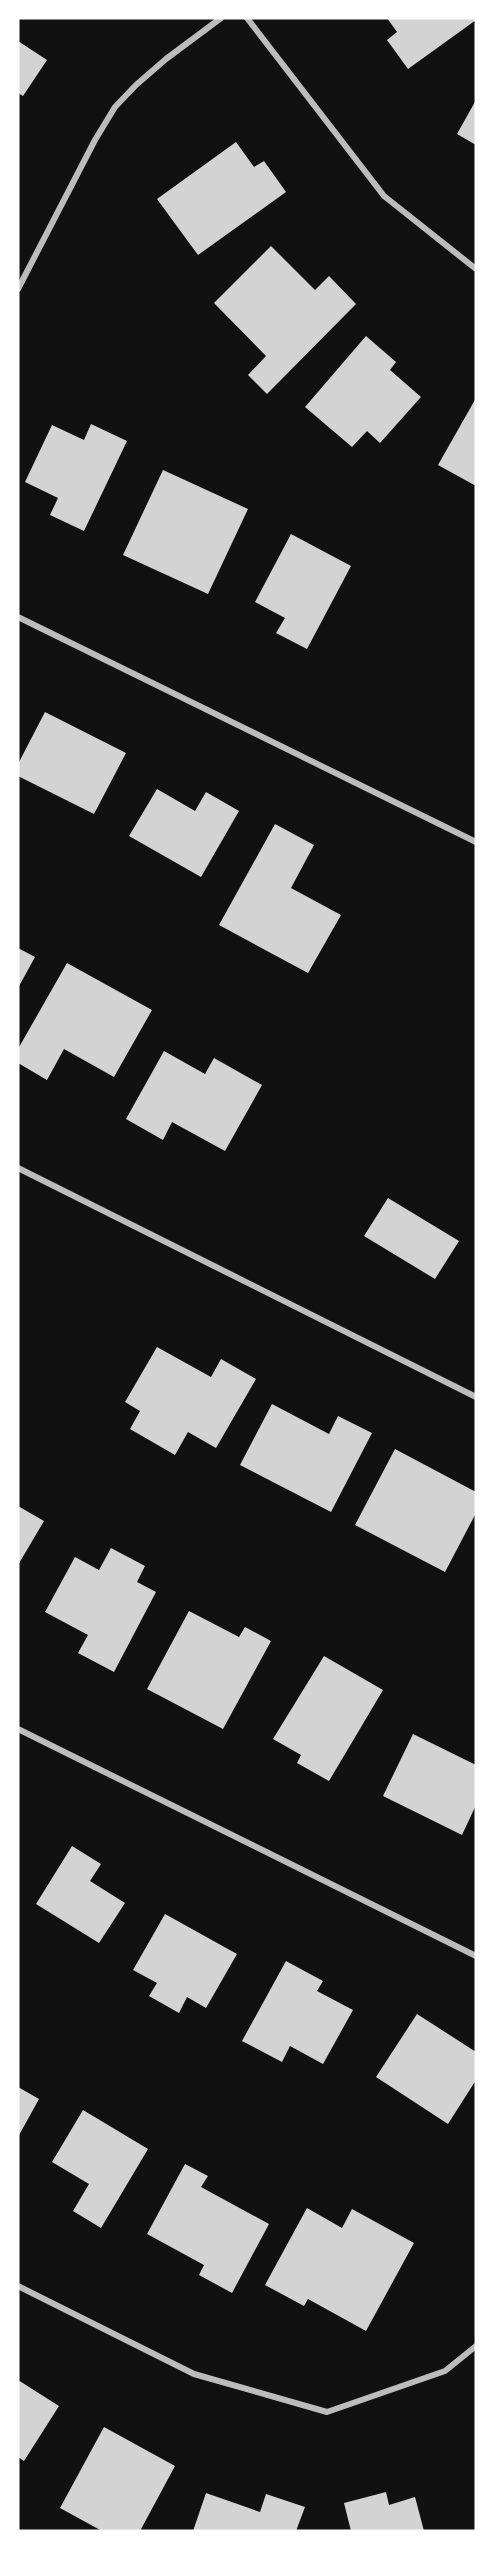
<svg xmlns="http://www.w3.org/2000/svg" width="494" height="2549" font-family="'Alegreya Sans',sans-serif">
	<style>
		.building { fill: #d3d3d3 }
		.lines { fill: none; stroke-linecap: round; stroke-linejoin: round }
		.minor { stroke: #bcbcbc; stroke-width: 6 }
	</style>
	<rect width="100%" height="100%" fill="#111"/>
	<path class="building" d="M387,18H476V20L408,69L387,40L397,32Z
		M18,41L47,60L23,96L18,93Z
		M476,100V145L457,134Z
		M236,142L254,167L264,161L286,192L198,255L157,199Z
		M271,246L315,290L329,276L356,304L267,394L248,375L266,356L214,303Z
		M366,336L396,362L390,370L421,397L380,443L367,431L352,447L305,407Z
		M476,398V486L438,465Z
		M91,424L127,441L84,531L50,515L58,498L25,482L52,425L84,440Z
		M163,470L248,509L208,594L123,555Z
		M291,534L351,566L307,649L276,633L285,618L255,602Z
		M45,712L126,753L94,814L18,776V764Z
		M157,789L195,811L206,792L239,811L201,877L129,836Z
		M275,824L314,845L291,888L341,915L308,973L219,925Z
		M18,948L35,957L18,988Z
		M67,963L152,1010L114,1077L64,1049L47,1080L18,1063V1049Z
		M164,1051L205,1074L214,1058L262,1085L225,1151L172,1122L163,1140L126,1119Z
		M388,1198L459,1241L435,1279L364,1236Z
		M157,1347L211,1377L221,1359L256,1379L216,1448L188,1432L175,1455L130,1429L140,1411L125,1402Z
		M272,1404L329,1434L338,1416L372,1433L331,1512L240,1465Z
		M395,1449L476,1492V1513L445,1572L355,1525Z
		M18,1506L44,1521L18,1565Z
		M111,1548L145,1566L137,1582L156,1592L114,1672L78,1653L88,1635L45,1612L75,1557L99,1570Z
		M189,1611L239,1637L245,1627L271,1641L223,1729L147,1689Z
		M324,1656L383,1690L329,1781L297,1763L301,1755L273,1739Z
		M413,1734L476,1765V1805L462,1835L383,1796Z
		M72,1846L101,1864L90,1881L125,1903L99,1943L36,1904Z
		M165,1914L237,1954L206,2008L187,1997L179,2013L149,1996L157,1983L133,1970Z
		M286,1961L323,1981L317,1991L353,2010L323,2064L290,2046L282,2062L242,2041Z
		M417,2014L476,2052V2080L448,2124L376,2077Z
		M18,2087L39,2099L18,2137Z
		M83,2110L148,2149L101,2228L73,2211L89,2184L52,2162Z
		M185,2164L208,2176L201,2187L269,2224L232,2293L199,2275L204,2265L147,2234Z
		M307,2208L342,2228L352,2209L414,2243L366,2331L308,2299L304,2306L265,2285Z
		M18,2380L59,2406L24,2461L18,2457Z
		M104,2427L175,2466L140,2531H102L60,2508Z
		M386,2492L389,2505L415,2497L424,2531H351L344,2503Z
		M206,2493L260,2512L266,2494L305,2507L296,2531H193Z"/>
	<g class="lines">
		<path class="minor" d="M247,18L384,196L476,269
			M18,289L95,140L115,107L136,85L166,59L221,18
			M18,617L476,842
			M18,1168L476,1397
			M18,1729L476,1956
			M18,2286L194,2374L327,2412L445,2371L476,2346"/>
	</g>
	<rect width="494" height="2549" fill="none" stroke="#ffffff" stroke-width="39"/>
</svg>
